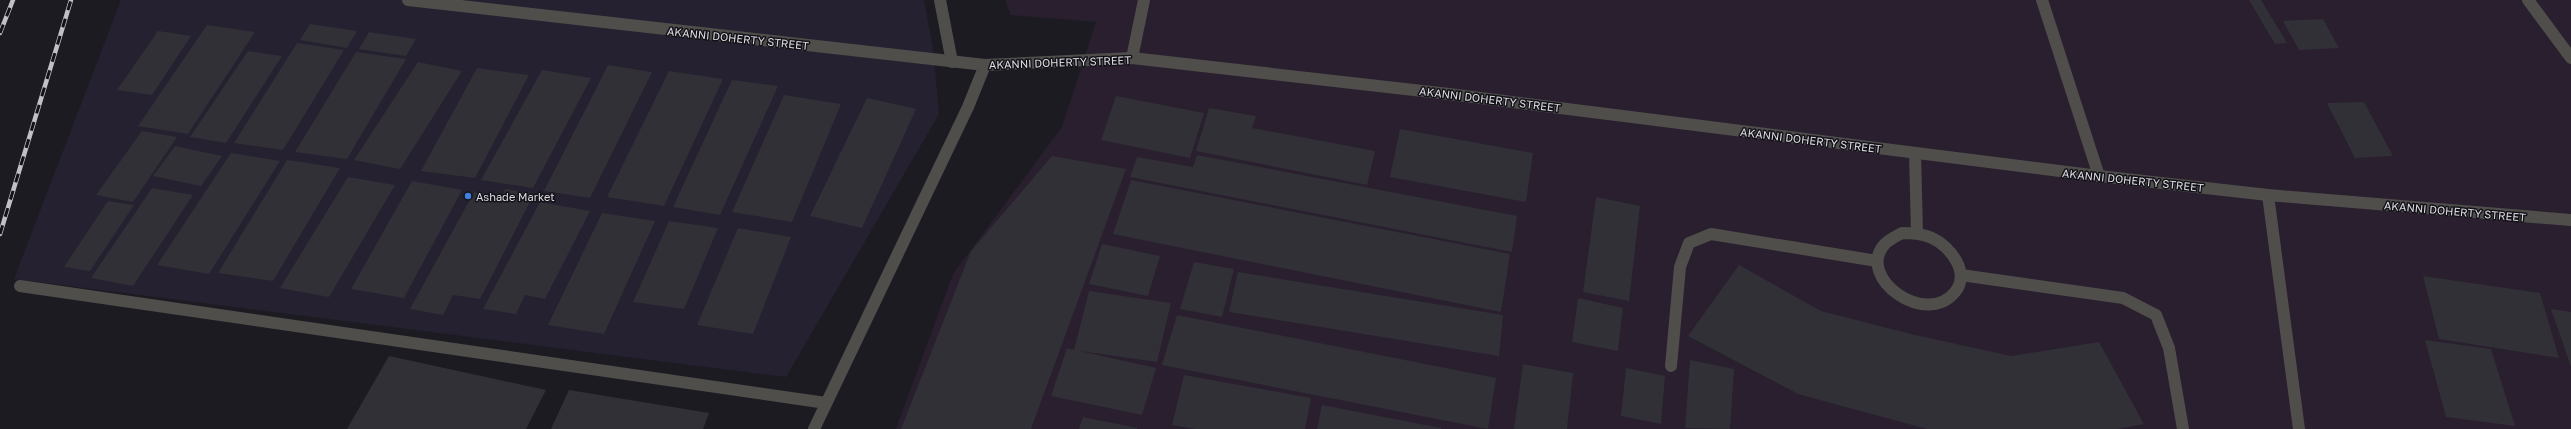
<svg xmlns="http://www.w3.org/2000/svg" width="2571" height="429" font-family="'Golos Text',sans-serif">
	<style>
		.commercial { fill: #252130 }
		.industrial { fill: #291f2e }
		.building { fill: #313037 }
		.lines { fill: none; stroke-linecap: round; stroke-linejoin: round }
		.service { stroke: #4f4e4b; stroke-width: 12 }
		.minor { stroke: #4f4e4b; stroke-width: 12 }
		.tertiary { stroke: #4f4e4b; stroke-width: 12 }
		.rail-casing { stroke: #c1c0c5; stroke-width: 4.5 }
		.rail { stroke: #141219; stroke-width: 3; stroke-dasharray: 9; stroke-linecap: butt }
		.shop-dot { fill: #3f7fe0; stroke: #141219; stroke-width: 1.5 }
		.labels { text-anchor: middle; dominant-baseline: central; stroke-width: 3; stroke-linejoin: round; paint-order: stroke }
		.street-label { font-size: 11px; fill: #dddce1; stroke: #141219 }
		.poi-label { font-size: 11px; fill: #dddce1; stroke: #141219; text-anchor: start }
	</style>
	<rect width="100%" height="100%" fill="#1d1b22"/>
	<path class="commercial" d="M121,0H924L933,49L939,114L786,377L14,279Z"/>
	<path class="industrial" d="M1005,0H2571V429H896L953,274L1062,127L1096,22L1011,15Z"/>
	<path class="building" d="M2249,0H2261L2287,43L2275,44Z
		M2323,19L2339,48L2299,50L2283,21Z
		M310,24L357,31L347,48L300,40Z
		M207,25L255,32L188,134L138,126Z
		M158,31L191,36L152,95L117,90Z
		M369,32L416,39L406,56L359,49Z
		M297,43L344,50L283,150L234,143Z
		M248,51L282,56L226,143L190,137Z
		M356,52L406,59L347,159L295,152Z
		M418,62L462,71L400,169L354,160Z
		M608,65L652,72L590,198L544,191Z
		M477,68L529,75L475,178L421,171Z
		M542,70L591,78L533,188L481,180Z
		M669,71L723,79L664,206L607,197Z
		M732,80L778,86L720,215L673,207Z
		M784,95L841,104L792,222L732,212Z
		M1116,96L1204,113L1190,158L1101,140Z
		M867,98L916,109L862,228L810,216Z
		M2364,102L2393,156L2355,158L2327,103Z
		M1209,108L1256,116L1252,128L1375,151L1367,185L1196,151Z
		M1400,129L1533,153L1526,202L1390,177Z
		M142,131L177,137L133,202L96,195Z
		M175,146L222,156L201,186L153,176Z
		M231,153L280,161L209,274L157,265Z
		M1197,155L1517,216L1512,252L1130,177L1137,157L1193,167Z
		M1052,156L1126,169L1031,429H901L971,251Z
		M287,160L340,168L273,281L218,273Z
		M348,177L395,185L329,297L280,288Z
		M1131,180L1510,254L1501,312L1113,234Z
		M412,181L462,190L404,298L351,289Z
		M152,188L193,195L133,286L91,278Z
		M505,189L534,194L480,299L453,295L443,315L410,309L474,192L502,197Z
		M1596,197L1640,206L1629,301L1583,292Z
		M108,201L134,205L90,271L64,267Z
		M540,202L590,211L545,299L525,295L516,314L483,309Z
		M602,213L655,221L604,334L548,325Z
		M669,221L718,228L684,309L633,302Z
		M738,228L791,237L753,334L697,325Z
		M1102,244L1160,256L1148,296L1089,284Z
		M1194,262L1234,269L1222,317L1180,309Z
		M1739,265L1821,311L1911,334L2011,356L2099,342L2144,424L2118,429H1927L1798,394L1688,336Z
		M1238,272L1503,315L1499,356L1229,312Z
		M2423,276L2540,293L2559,358L2439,339Z
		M1089,291L1171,303L1157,362L1080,351L1156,368L1142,415L1051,396L1067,348L1074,350Z
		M1578,298L1623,308L1618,351L1572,342Z
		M2551,309L2571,312V367Z
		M1177,315L1496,378L1488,429L1162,365Z
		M2425,340L2491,349L2515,426L2446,417Z
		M389,356L546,390L526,429H347Z
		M1690,360L1734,369L1730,429L1685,428Z
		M1523,364L1573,373L1567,429H1514Z
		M1626,368L1665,376L1661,424L1621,416Z
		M1184,375L1311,398L1305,429H1195L1172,425Z
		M569,390L709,413L703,429H551Z
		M1322,405L1441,428V429H1317Z
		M1083,417L1137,428V429H1079Z"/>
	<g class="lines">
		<path class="service" d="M2042,0L2099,176
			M2528,0L2571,58
			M1132,58L1144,0
			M1915,153L1917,233
			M1902,233C1912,233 1923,234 1932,238C1950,246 1971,273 1955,292C1926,328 1856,278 1884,245C1888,240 1897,236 1902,233Z
			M1961,275L2123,298L2156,315L2169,348L2183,429
			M20,286L826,403
			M1671,366L1680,267L1689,243L1711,234L1877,261
			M814,429L968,107L985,65"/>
		<path class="minor" d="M940,0L952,62
			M2268,195L2299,429"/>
		<path class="tertiary" d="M408,0L985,65L1132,58L1449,94L2099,176L2268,195L2571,220"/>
		<defs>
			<path id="rail" d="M0,33L13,0
				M0,234L71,0"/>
		</defs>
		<use href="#rail" class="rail-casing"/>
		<use href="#rail" class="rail"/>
	</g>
	<circle class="shop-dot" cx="468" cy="196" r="4"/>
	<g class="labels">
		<g class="street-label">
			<text transform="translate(738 38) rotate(6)">AKANNI DOHERTY STREET</text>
			<text transform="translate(1060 62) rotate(-2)">AKANNI DOHERTY STREET</text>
			<text transform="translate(1490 99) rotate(7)">AKANNI DOHERTY STREET</text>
			<text transform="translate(1811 140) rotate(7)">AKANNI DOHERTY STREET</text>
			<text transform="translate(2133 180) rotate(6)">AKANNI DOHERTY STREET</text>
			<text transform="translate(2455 211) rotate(5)">AKANNI DOHERTY STREET</text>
		</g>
		<g class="poi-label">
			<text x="476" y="196">Ashade Market</text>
		</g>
	</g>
</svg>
